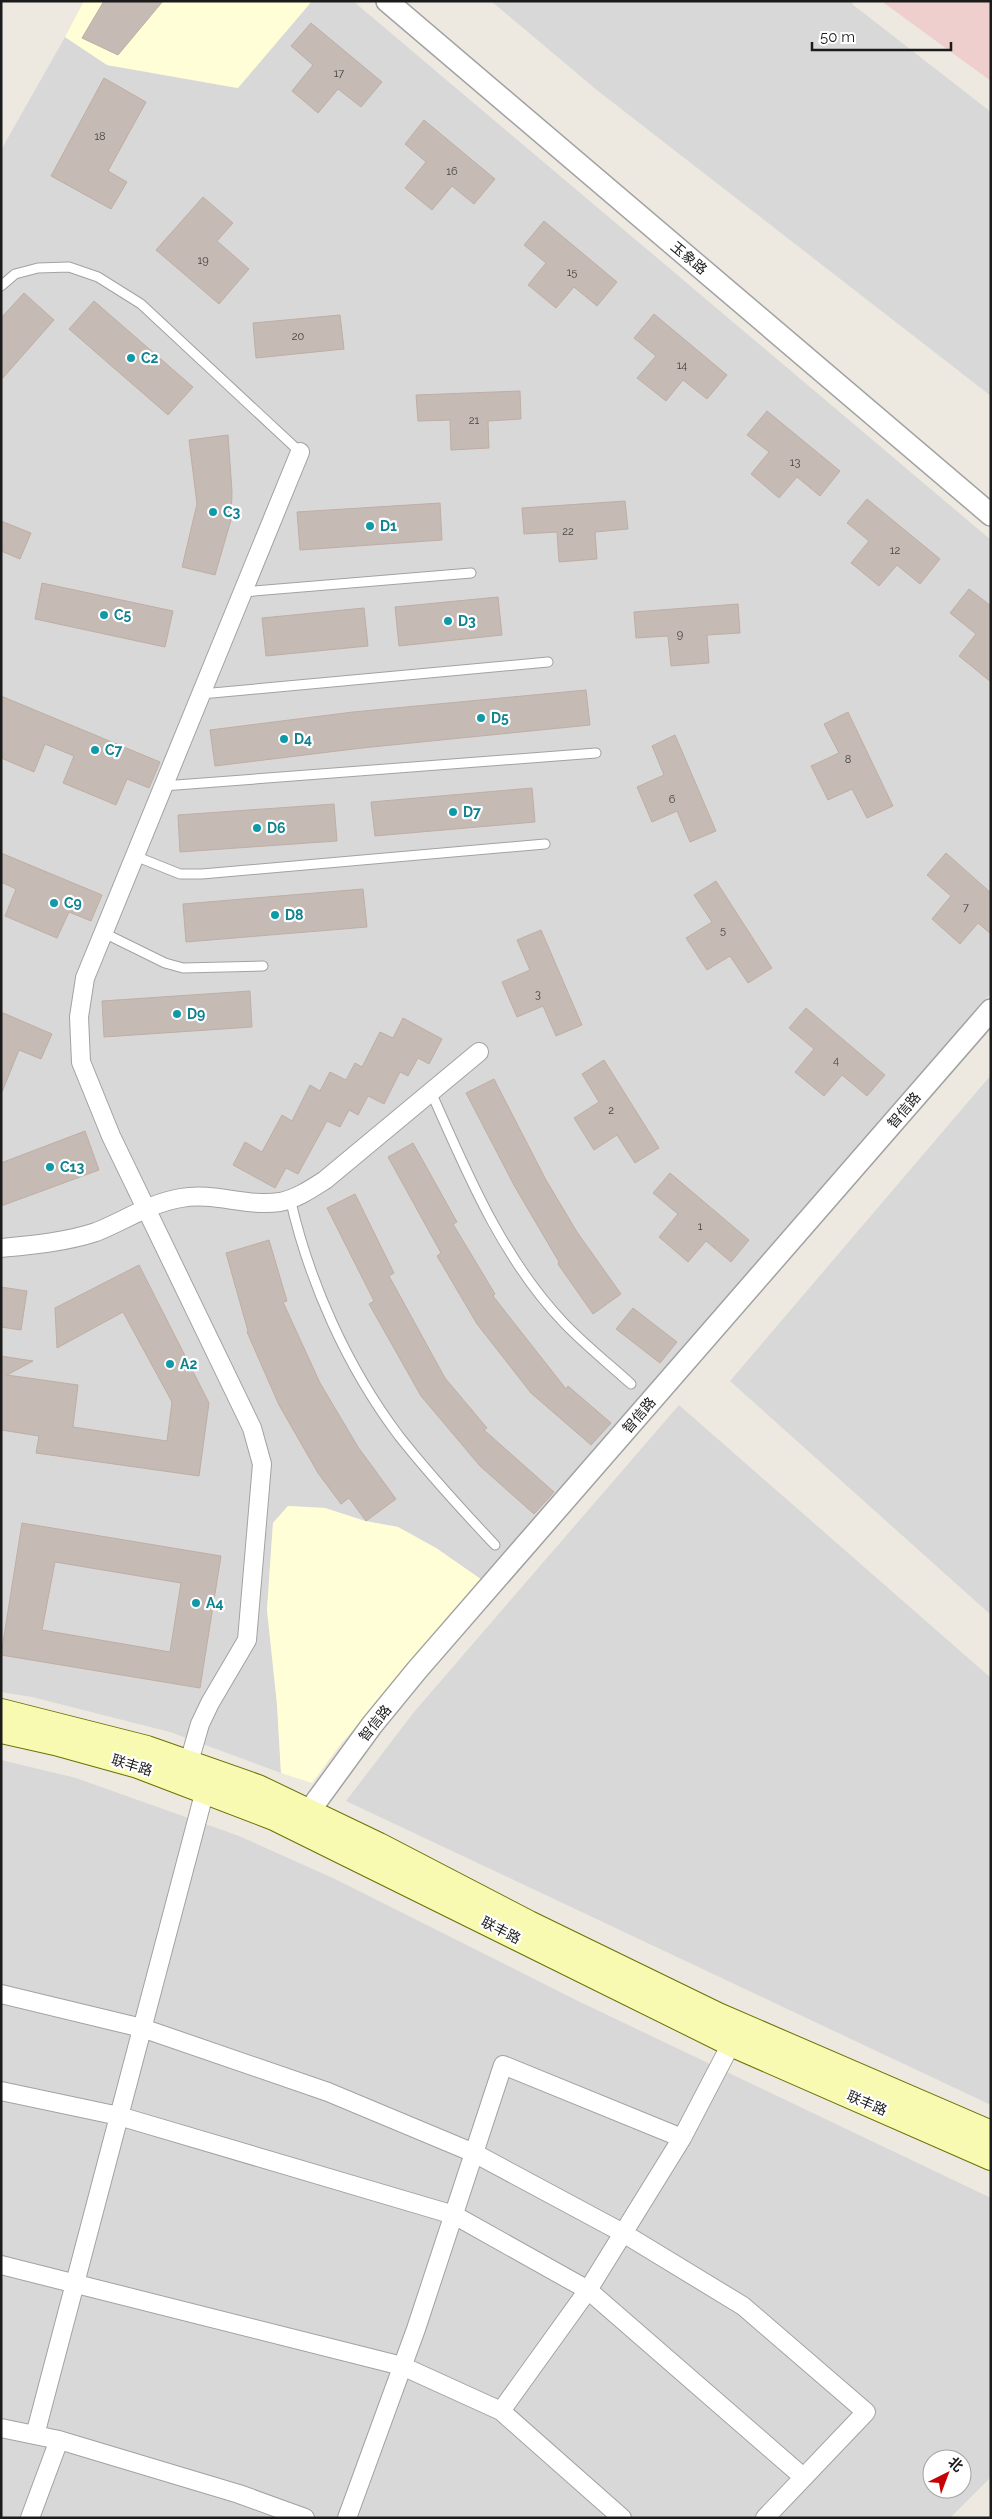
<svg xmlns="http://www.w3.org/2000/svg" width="992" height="2519" font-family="Raleway,'Noto Sans SC',sans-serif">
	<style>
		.residential { fill: #d9d8d8; fill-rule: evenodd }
		.commercial { fill: #efcece }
		.education { fill: #fffed7 }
		.building { fill: #c5bab4; stroke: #bfaea3; fill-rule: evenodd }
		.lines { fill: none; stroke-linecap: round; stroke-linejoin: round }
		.service-casing { stroke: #a2a2a2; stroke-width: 11 }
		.minor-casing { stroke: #a2a2a2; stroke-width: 20 }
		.tertiary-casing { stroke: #a2a2a2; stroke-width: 24 }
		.secondary-casing { stroke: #6a7203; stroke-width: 26 }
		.service { stroke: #fff; stroke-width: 9 }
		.minor { stroke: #fff; stroke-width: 18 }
		.tertiary { stroke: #fff; stroke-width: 21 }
		.secondary { stroke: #f9fab1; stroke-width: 24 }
		.culture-dot { fill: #0f9aa8; stroke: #fff; stroke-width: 2 }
		.labels { text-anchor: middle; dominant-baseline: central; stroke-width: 4.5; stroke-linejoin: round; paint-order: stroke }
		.number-label { font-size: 11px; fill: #464341 }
		.street-label { font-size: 14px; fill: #1b1b1b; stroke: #fff }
		.culture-label { font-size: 14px; font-weight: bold; fill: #0d838f; stroke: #fff; text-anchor: start }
	</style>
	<rect width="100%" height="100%" fill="#ede8e0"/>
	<path class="residential" d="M312,1H353L991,540V993L482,1580L436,1548L398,1527L365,1521L325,1508L288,1506L273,1523L267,1610L277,1704L281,1773L170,1732L32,1697L1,1692V150L65,37L107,65L237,88Z
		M491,1H854L852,4L991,112V396L598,91Z
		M991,1075V1615L730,1381Z
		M679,1405L991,1678V2105L346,1801L414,1712Z
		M1,1760L76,1778L239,1836L335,1879L576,2000L991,2198V2477L950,2518H1ZM932,2459H962V2489H932Z"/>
	<path class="commercial" d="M885,1H991V81L884,3Z"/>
	<path class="education" d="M84,1H312L238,88L107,65L65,37Z
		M288,1506L325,1508L365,1521L398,1527L436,1548L482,1580L340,1745L312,1783L281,1773L277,1704L267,1610L273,1523Z"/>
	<path class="building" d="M104,1H163L118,55L82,38Z
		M311,23L382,82L361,107L338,89L318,113L292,91L313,65L291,46Z
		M104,78L146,102L108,171L127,182L111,209L51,176Z
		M424,120L495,179L474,204L452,186L432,210L405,188L426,162L405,144Z
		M203,197L233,223L217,241L249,269L219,304L156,250Z
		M544,221L617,282L597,306L574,287L556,308L528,285L546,263L524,245Z
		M24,293L54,320L1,380V318Z
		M94,301L193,387L168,415L69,329Z
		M654,314L727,375L707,399L683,380L666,401L637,378L656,356L634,338Z
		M340,315L344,349L256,358L253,323Z
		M520,391L521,419L488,421L489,448L451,450L450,420L418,421L416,395Z
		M767,411L840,471L820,496L797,477L779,498L751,474L769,452L747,435Z
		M228,435L232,492L231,520L215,575L182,567L197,504L189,440Z
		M867,499L940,559L920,584L897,565L879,586L851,563L869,541L847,523Z
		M625,501L628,529L595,532L597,559L559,562L557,532L524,534L522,508Z
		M440,503L442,540L300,550L297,512Z
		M1,521L31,533L20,559L1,551Z
		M42,583L173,611L165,647L35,619Z
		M969,589L991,606V682L959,656L976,634L950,613Z
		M498,597L502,635L399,646L395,607Z
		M738,604L740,633L707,635L709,663L671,666L668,636L636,638L634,612Z
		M364,608L368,646L266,656L262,618Z
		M586,690L590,725L362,748L215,766L210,730L353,712Z
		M1,696L160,762L149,788L127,779L116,805L63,783L74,756L45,744L34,772L1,758Z
		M848,712L893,806L867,818L852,789L828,800L811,766L839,753L824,724Z
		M675,735L716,831L690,842L677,811L652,822L637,787L664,775L652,746Z
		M532,788L535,822L375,836L371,802Z
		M334,804L337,841L180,852L178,815Z
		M1,853L102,895L91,921L69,912L57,938L5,916L16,889L1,882Z
		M946,853L991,893V934L978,923L960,944L932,919L951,896L927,875Z
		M716,881L772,968L748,983L730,956L707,970L686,938L712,922L694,895Z
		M363,889L367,927L186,942L183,904Z
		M541,930L582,1025L556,1036L543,1006L517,1017L502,982L530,970L517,940Z
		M250,991L252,1027L104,1037L102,1001Z
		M806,1008L885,1075L867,1096L842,1075L824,1096L795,1072L814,1049L789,1028Z
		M1,1012L52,1034L41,1059L19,1050L2,1092Z
		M403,1018L442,1039L429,1064L418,1058L408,1076L400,1072L384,1104L368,1096L358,1115L349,1110L340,1127L327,1121L298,1174L286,1168L275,1188L233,1165L245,1142L262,1152L282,1115L292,1121L310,1085L320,1091L330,1072L346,1080L355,1063L362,1067L380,1032L393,1038Z
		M604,1060L659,1148L635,1163L617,1135L594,1150L574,1118L599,1102L582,1074Z
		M494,1079L546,1180L577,1232L621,1294L593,1314L558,1264L559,1262L515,1187L466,1093Z
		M85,1131L99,1170L1,1206V1163Z
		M413,1143L457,1222L453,1224L495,1294L493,1296L566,1389L568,1386L611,1423L591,1445L531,1393L477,1324L437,1256L441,1253L388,1157Z
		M670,1173L749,1240L731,1262L706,1241L688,1262L659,1237L678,1214L653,1193Z
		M355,1194L394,1273L389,1276L445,1378L487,1428L484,1430L554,1492L534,1514L480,1466L421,1396L369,1304L374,1301L327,1208Z
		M269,1240L287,1301L283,1302L320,1383L358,1447L396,1499L366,1521L349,1498L341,1504L318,1473L279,1405L247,1332L248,1331L226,1253Z
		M139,1265L209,1403L199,1476L36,1453L39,1436L1,1430V1356L33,1361L7,1375L78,1385L73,1427L167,1441L172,1402L123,1312L57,1348L55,1308Z
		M1,1287L27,1291L21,1330L1,1327Z
		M633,1308L677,1342L660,1363L616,1329Z
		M22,1523L221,1556L200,1688L1,1655ZM55,1562L181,1583L170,1652L42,1630Z"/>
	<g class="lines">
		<defs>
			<path id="service" d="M1,286L15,274L38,268L69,267L98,277L141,304L300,452
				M243,592L471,573
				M201,694L548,662
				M163,786L596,753
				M135,856L180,874H202L545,844
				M104,933L165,963L183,968L263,966
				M431,1092C467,1173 502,1258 564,1323C585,1345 609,1364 631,1384
				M290,1198C309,1282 347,1367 399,1436C429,1474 462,1510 495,1545"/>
			<path id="minor" d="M1,1248C32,1245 66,1242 96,1232C124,1221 150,1203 181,1198C214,1192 247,1207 280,1202C296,1199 311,1189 325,1180L479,1052
				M189,1762L200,1724L210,1703L247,1640L262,1464L252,1428L111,1136L81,1062L79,1017L85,978L300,452
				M1,1994L142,2028L328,2092L474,2153L623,2233L743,2306L866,2412L765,2518
				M1,2091L119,2116L454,2215L588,2290L802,2476
				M1,2265L402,2366L501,2411L622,2518
				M501,2411L588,2290L682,2138
				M1,2428L59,2440L239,2494L305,2518
				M35,2435L205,1790
				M30,2518L59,2440
				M347,2518L416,2329L503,2065L682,2138L731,2044"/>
			<path id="tertiary" d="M387,1L991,515
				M299,1825L372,1725L417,1670L991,1010"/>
			<path id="secondary" d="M1,1711L147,1748L258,1787L379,1845L529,1923L718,2015L991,2133
				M1,1731L55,1743L138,1766L274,1818L731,2044L991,2158"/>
		</defs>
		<use href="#service" class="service-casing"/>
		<use href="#minor" class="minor-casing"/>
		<use href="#tertiary" class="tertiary-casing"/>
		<use href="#secondary" class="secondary-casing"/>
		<use href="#service" class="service"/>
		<use href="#minor" class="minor"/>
		<use href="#tertiary" class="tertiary"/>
		<use href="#secondary" class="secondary"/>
	</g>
	<g class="culture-dot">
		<circle cx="131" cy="358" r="5"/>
		<circle cx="213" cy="512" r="5"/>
		<circle cx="370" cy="526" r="5"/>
		<circle cx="104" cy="615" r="5"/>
		<circle cx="448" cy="621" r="5"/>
		<circle cx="481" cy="718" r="5"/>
		<circle cx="284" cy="739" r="5"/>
		<circle cx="95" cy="750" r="5"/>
		<circle cx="453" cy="812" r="5"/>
		<circle cx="257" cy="828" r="5"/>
		<circle cx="54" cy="903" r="5"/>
		<circle cx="275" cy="915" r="5"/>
		<circle cx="177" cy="1014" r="5"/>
		<circle cx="50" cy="1167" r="5"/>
		<circle cx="170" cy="1364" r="5"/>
		<circle cx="196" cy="1603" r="5"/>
	</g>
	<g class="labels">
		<g class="number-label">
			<text x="339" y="73">17</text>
			<text x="100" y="136">18</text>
			<text x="452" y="171">16</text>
			<text x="203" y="260">19</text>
			<text x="572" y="272">15</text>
			<text x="298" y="336">20</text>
			<text x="682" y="365">14</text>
			<text x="474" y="420">21</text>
			<text x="795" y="462">13</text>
			<text x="568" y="531">22</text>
			<text x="895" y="550">12</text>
			<text x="680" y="634">9</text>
			<text x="848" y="759">8</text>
			<text x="672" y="799">6</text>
			<text x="966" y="907">7</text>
			<text x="723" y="930">5</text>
			<text x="538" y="994">3</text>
			<text x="836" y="1060">4</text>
			<text x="611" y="1110">2</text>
			<text x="700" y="1226">1</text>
		</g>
		<g class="street-label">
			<text transform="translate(689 258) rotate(40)">玉象路</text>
			<text transform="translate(904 1110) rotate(-49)">智信路</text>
			<text transform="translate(639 1415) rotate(-49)">智信路</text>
			<text transform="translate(375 1723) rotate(-51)">智信路</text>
			<text transform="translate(132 1765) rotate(17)">联丰路</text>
			<text transform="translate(501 1930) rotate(27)">联丰路</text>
			<text transform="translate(867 2103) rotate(23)">联丰路</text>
		</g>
		<g class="culture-label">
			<text x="141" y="358">C2</text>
			<text x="223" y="512">C3</text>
			<text x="380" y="526">D1</text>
			<text x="114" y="615">C5</text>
			<text x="458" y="621">D3</text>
			<text x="491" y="718">D5</text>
			<text x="294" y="739">D4</text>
			<text x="105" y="750">C7</text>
			<text x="463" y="812">D7</text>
			<text x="267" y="828">D6</text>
			<text x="64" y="903">C9</text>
			<text x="285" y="915">D8</text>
			<text x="187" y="1014">D9</text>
			<text x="60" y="1167">C13</text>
			<text x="180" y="1364">A2</text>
			<text x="206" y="1603">A4</text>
		</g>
	</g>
	<rect width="992" height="2519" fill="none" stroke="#1b1b1b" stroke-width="5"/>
	<g transform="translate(947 2474) rotate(42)"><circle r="24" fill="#ffffff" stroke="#a4a4a4"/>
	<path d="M0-4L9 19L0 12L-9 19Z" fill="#c60007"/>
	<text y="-8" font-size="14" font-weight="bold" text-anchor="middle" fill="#1b1b1b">北</text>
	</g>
	<path d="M812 42v8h139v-8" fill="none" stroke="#1b1b1b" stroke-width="2.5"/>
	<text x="820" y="42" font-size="15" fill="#1b1b1b" stroke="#ffffff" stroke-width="4" paint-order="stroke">50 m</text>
</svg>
